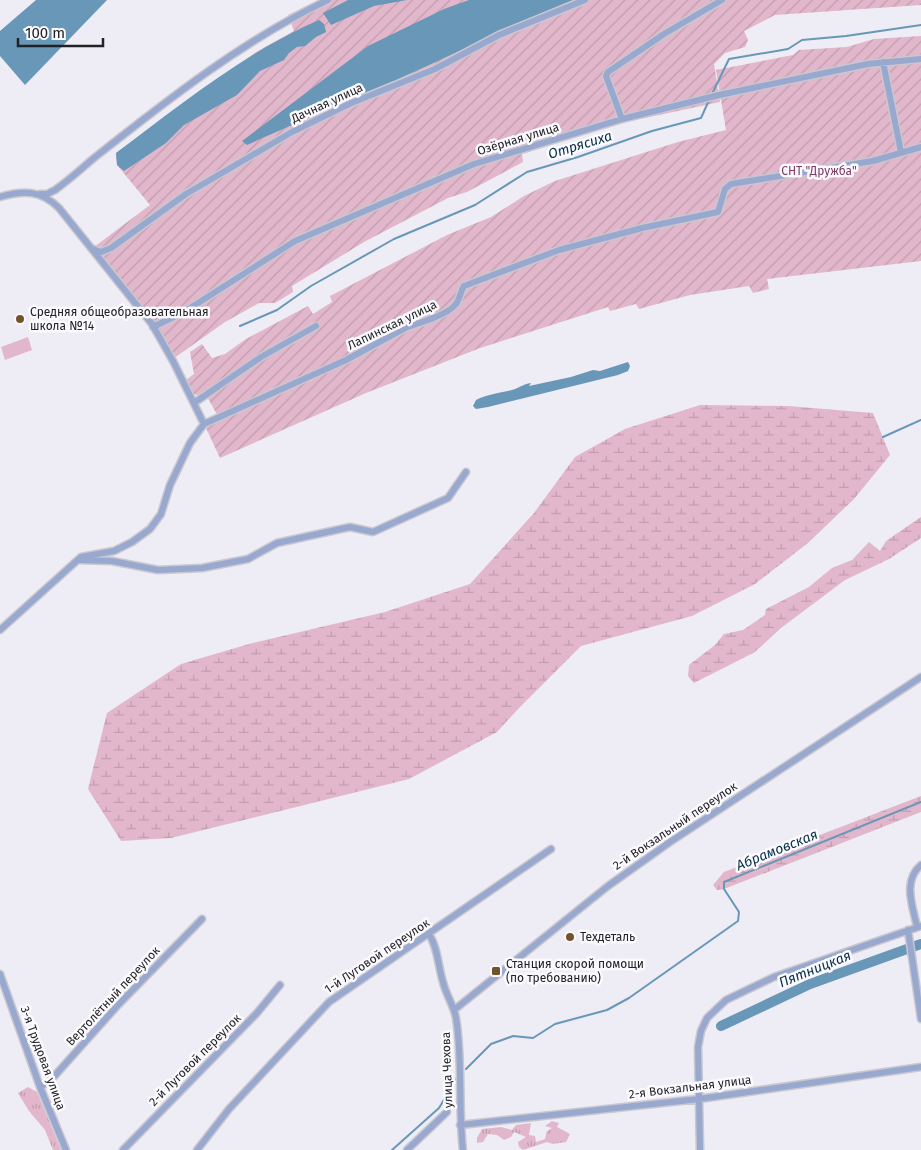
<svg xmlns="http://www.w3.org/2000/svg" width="921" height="1150" font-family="'Fira Sans',sans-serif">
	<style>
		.grass { fill: url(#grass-tufts) }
		.wetland { fill: url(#wetland-marsh) }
		.garden { fill: url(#garden-furrows) }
		.pitch { fill: #e2b7cb }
		.water { fill: #6897b8 }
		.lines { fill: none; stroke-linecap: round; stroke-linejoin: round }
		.stream { stroke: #6897b8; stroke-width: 2 }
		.river { stroke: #6897b8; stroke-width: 10 }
		.minor-casing { stroke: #c9c7cf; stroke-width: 9 }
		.minor { stroke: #98a8ce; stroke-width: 6 }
		.poi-dot { fill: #74532a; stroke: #fbfaff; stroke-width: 2 }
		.labels { text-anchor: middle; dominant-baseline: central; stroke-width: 5; stroke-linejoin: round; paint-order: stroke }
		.street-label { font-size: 12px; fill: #222124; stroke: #fbfaff }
		.park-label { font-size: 12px; fill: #7d3b5e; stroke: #fbfaff }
		.poi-label { font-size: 12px; fill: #222124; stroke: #fbfaff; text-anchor: start }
		.water-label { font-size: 14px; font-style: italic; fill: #062f46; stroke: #fbfaff }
	</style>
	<defs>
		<pattern id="grass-tufts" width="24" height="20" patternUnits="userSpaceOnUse" patternTransform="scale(1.25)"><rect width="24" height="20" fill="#e2b7cb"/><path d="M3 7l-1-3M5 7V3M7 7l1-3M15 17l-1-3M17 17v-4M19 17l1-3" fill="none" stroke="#c29dae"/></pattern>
		<pattern id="wetland-marsh" width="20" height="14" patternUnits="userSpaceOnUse" patternTransform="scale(1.25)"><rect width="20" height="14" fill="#e2b7cb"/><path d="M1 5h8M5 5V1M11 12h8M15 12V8" fill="none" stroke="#c29dae"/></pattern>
		<pattern id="garden-furrows" width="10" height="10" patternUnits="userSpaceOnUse" patternTransform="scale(1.25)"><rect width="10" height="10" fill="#e2b7cb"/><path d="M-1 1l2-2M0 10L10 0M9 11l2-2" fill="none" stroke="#c29dae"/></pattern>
	</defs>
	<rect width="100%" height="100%" fill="#eeecf4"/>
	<path class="grass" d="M28,1087L37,1092L61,1150H53L45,1130L29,1111L18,1093Z
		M552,1121L559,1123L557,1127L570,1134L566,1142L553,1144L547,1142L523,1150L519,1147L518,1142L526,1137L514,1132L511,1137L504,1140L497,1135L488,1134L483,1142L477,1143V1138L482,1129L501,1127L512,1130L516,1125L531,1123L529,1135L535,1136L536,1142L545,1139L547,1131L552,1128L545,1126Z"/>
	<path class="wetland" d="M700,405L788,406L873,413L890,455L854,499L808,543L755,584L692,616L581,646L520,707L497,732L409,779L171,838L121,841L88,789L107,713L181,664L249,644L385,612L470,584L534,513L575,457L625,429Z
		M921,517V538L889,559L845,580L781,628L755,652L694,683L688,676L689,665L715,645L724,634L743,630L765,615L766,609L809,587L832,568L852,560L869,542L880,551L886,541Z
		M921,796V812L724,889L717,890L713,885L724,872Z"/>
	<path class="garden" d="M319,0H921V5L775,15L744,31L748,40L745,47L725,53L714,64L720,102L621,123L522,154L523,162L467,192L448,198L364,242L292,286L293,292L275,303H259L225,322L170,361L153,329L90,250L150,205L117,165L116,153L256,52L294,31L288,15Z
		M921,36V261L767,279L769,289L753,293L749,286L690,295L639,309L636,304L610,311L608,307L480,348L366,393L220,458L206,428L220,420L205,393L202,396L193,394L186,380L194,374L190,352L202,344L212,358L225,354L246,339L308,306L313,314L332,302L330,296L447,235L491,217L524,196L555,181L678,142L726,130L716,70L793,55L799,50L847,47L874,39Z"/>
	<path class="pitch" d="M28,337L32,350L5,360L1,347Z"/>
	<path class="water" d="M36,0H107L25,85L0,56V31Z
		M348,0H407L374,6L331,25L323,13Z
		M469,0H573C513,24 456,54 396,80C346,102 296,123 247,145L242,141L368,46L444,9Z
		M319,20L324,24L326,32L316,37L305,46L297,47L289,53L284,60L260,71L237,95L184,125L166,143L124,171L117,165L116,153C180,105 245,52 319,20Z
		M628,362L630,366L628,371L618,375L488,407L476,409L473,406L476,400C488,394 499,393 512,390C519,388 523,384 531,383L529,386L571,377L593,370L600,371Z"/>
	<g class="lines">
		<path class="stream" d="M712,94L729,59L788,49L802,40L846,36L921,25
			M240,326L277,310L311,286L394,239L475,205L527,172L578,157L652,131L701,118L710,98
			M883,437L921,420
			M466,1069L491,1044L513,1036L533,1038L555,1024L607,1010L629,998L738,921L739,912L724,889V882L921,802
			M392,1150L439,1108L457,1078"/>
		<path class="river" d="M721,1026L810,984L921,944"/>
		<defs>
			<path id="minor" d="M883,62L901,152
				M622,119L606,76L608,72L664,34L722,0
				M40,194H47L55,190C69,180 81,169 94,158C166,101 245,39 328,0
				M0,197C23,190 41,190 59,208L152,324L173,361L204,424
				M93,249L101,252L111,248L186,194L292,132L349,104L435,69L499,35L585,0
				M153,327L184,312L295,241L474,164L622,119L719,95L868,64L921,59
				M194,403L261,357L316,326
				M80,560L112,561L158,570L202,568L248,559L277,543L350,527L373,532L448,498L466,472
				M0,630L81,557L114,551L132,542L150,529L161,514L170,485L190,443L204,424L346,360L407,327C420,323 447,315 455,305C460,300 460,292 464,286L559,250L642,228L718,212L725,189L731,184L873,161L921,147
				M917,927C913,907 902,881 921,865
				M908,930L921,1019
				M429,934C438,948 438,966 443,982C446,995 454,1006 456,1018C463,1062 458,1106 463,1150
				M0,974L40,1087L66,1150
				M454,1010L608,886L670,842L921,677
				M40,1087L50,1081L118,1005L202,919
				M460,1125L699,1099L921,1067
				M123,1150L257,1013L280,985
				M197,1150L229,1109L329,1002L551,849
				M407,1150L447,1112
				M700,1150L698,1047L701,1031L707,1018L726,1000L774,977L921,926"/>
		</defs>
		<use href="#minor" class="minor-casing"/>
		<use href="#minor" class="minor"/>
	</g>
	<g class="poi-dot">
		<circle cx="20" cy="319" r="5"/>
		<circle cx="570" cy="937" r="5"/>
		<rect x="491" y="966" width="10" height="10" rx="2.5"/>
	</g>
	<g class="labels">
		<g class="street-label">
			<text transform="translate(327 103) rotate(-25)">Дачная улица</text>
			<text transform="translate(518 139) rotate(-17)">Озёрная улица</text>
			<text transform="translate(392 325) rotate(-26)">Лапинская улица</text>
			<text transform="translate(675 826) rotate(-34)">2-й Вокзальный переулок</text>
			<text transform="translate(377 956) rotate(-34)">1-й Луговой переулок</text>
			<text transform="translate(113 996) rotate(-47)">Вертолётный переулок</text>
			<text transform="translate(43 1058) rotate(70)">3-я Трудовая улица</text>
			<text transform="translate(195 1060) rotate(-45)">2-й Луговой переулок</text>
			<text transform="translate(447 1070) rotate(-92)">улица Чехова</text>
			<text transform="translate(690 1087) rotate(-7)">2-я Вокзальная улица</text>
		</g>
		<g class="park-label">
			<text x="819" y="171">СНТ "Дружба"</text>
		</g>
		<g class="poi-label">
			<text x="30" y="312">Средняя общеобразовательная<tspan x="30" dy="14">школа №14</tspan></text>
			<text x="580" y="937">Техдеталь</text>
			<text x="506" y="964">Станция скорой помощи<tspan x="506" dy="14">(по требованию)</tspan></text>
		</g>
		<g class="water-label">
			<text transform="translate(580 145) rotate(-17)">Отрясиха</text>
			<text transform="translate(777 850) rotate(-22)">Абрамовская</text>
			<text transform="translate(815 969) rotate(-22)">Пятницкая</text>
		</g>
	</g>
	<path d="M18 38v8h85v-8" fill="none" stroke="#222124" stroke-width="2.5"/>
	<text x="25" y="38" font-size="15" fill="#222124" stroke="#fbfaff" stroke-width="4" paint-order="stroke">100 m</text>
</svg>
